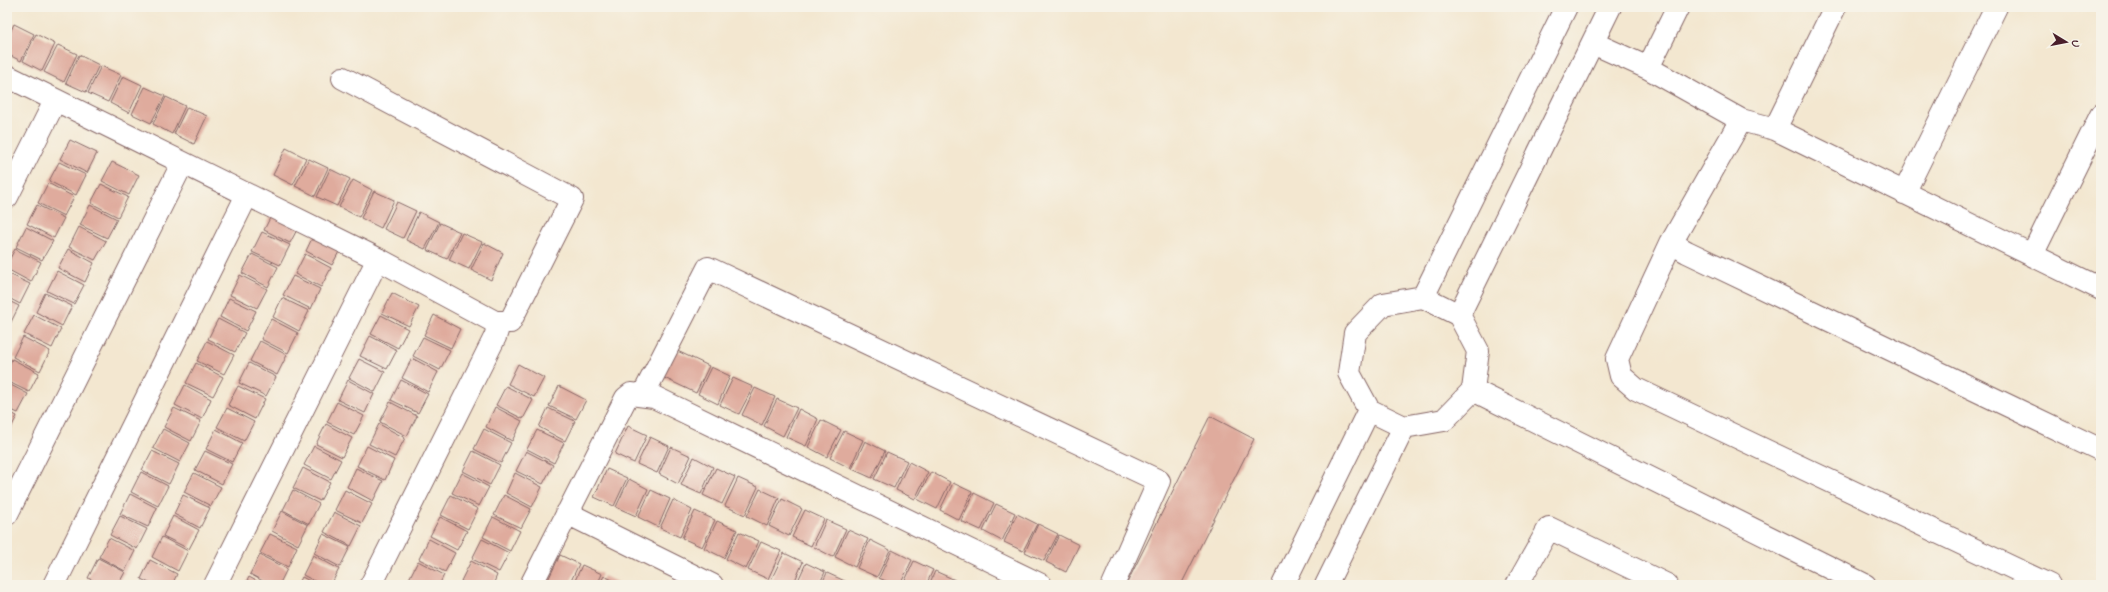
<svg xmlns="http://www.w3.org/2000/svg" width="2108" height="592" font-family="Mynerve,sans-serif">
	<style>
		.building { fill: #dfab9d }
		.lines { fill: none; stroke-linecap: round; stroke-linejoin: round }
		.minor-casing { stroke: #856565; stroke-width: 24 }
		.minor { stroke: #fff; stroke-width: 22 }
	</style>
	<rect width="100%" height="100%" fill="#f7f3e8"/>
	<filter id="ink" filterUnits="userSpaceOnUse"><feTurbulence type="fractalNoise" baseFrequency=".025" numOctaves="2"/><feDisplacementMap in="SourceGraphic" scale="8" xChannelSelector="R" yChannelSelector="G"/><feConvolveMatrix kernelMatrix="1 2 1 2 8 2 1 2 1" color-interpolation-filters="sRGB"/></filter>
	<filter id="wash" filterUnits="userSpaceOnUse"><feTurbulence type="fractalNoise" baseFrequency=".012" numOctaves="4" result="noise"/><feDisplacementMap in="SourceGraphic" scale="16" xChannelSelector="R" yChannelSelector="G"/><feGaussianBlur stdDeviation="0.9" result="paint"/><feColorMatrix in="noise" values="0 0 0 0 0 0 0 0 0 0 0 0 0 0 0 0 0 1.4 0 .05"/><feComposite in="paint" operator="in"/></filter>
	<g filter="url(#wash)">
		<rect width="100%" height="100%" fill="#f3e7d0"/>
		<g id="blocks">
			<path class="building" d="M14,24L34,34L21,61L7,54V39Z
				M36,34L55,44L42,71L23,61Z
				M58,45L77,54L64,82L44,72Z
				M79,55L99,65L86,92L66,83Z
				M101,66L121,75L108,102L88,93Z
				M123,76L142,85L129,113L110,103Z
				M145,87L165,96L151,123L132,114Z
				M166,97L185,106L172,134L153,124Z
				M187,107L207,116L194,144L174,134Z
				M70,140L97,153L87,173L60,159Z
				M286,148L306,158L293,185L273,175Z
				M309,159L328,168L315,196L295,186Z
				M59,162L86,175L76,195L49,181Z
				M112,162L139,175L129,195L102,181Z
				M330,169L350,179L337,206L317,197Z
				M353,180L372,190L359,217L339,207Z
				M48,183L74,197L64,216L38,203Z
				M101,184L128,197L118,217L91,203Z
				M374,191L394,200L381,228L361,218Z
				M397,202L416,211L403,238L384,229Z
				M37,205L64,218L54,238L27,224Z
				M90,205L117,219L107,238L80,225Z
				M274,210L300,224L290,243L264,230Z
				M419,212L439,222L425,249L406,240Z
				M440,223L460,232L447,259L427,250Z
				M26,227L53,241L42,260L16,247Z
				M79,227L106,241L95,260L69,247Z
				M262,232L290,245L280,265L252,252Z
				M315,232L342,246L332,265L306,251Z
				M462,233L482,242L469,269L449,260Z
				M484,243L503,253L491,280L471,270Z
				M15,249L41,262L31,282L7,269V264Z
				M68,249L94,263L85,282L58,268Z
				M252,254L278,267L268,287L242,273Z
				M305,254L331,268L321,287L295,274Z
				M57,271L84,285L74,304L47,291Z
				M7,273L30,284L20,304L7,297Z
				M240,275L267,289L257,308L230,295Z
				M293,276L320,289L311,309L283,295Z
				M45,293L72,306L62,326L36,312Z
				M392,293L419,307L409,326L382,313Z
				M229,298L256,311L246,331L220,317Z
				M282,298L309,311L299,331L273,317Z
				M7,300L19,306L9,326L7,325Z
				M34,315L61,329L52,348L24,334Z
				M381,315L408,329L398,348L371,334Z
				M434,315L460,329L451,348L424,335Z
				M218,319L245,333L235,352L208,339Z
				M271,319L298,333L288,353L261,339Z
				M370,336L397,350L387,369L360,356Z
				M23,337L50,351L40,371L13,357Z
				M423,337L450,350L440,370L413,356Z
				M207,341L234,355L224,374L197,361Z
				M260,341L287,355L277,375L250,361Z
				M669,347L709,366L696,393L656,374Z
				M412,358L438,372L428,392L402,378Z
				M12,359L39,373L29,392L7,381V369Z
				M359,359L385,372L375,392L349,378Z
				M196,363L223,377L213,396L186,383Z
				M249,363L276,377L266,396L239,383Z
				M518,364L544,378L534,397L508,384Z
				M711,367L730,376L718,404L698,394Z
				M733,378L753,387L739,414L720,405Z
				M348,380L374,394L365,413L338,400Z
				M401,380L428,394L418,413L391,400Z
				M7,383L28,394L18,413L7,408Z
				M185,385L211,399L202,419L175,405Z
				M238,386L265,399L255,419L228,405Z
				M506,386L533,400L523,419L496,405Z
				M559,386L586,400L576,419L549,406Z
				M755,388L775,397L762,425L742,415Z
				M777,399L797,408L783,436L764,426Z
				M337,402L364,416L354,435L327,422Z
				M390,402L417,416L407,436L380,422Z
				M495,407L522,421L512,441L486,427Z
				M174,408L201,421L191,441L164,427Z
				M227,408L254,422L244,441L217,427Z
				M548,408L575,421L565,441L539,427Z
				M799,409L818,419L806,446L786,437Z
				M7,411L17,416L7,436Z
				M1210,416L1254,439L1181,585H1126Z
				M821,420L841,430L827,457L808,447Z
				M326,424L352,438L342,457L316,444Z
				M379,424L405,438L395,457L369,444Z
				M628,426L647,435L634,463L615,454Z
				M163,429L190,443L180,462L153,448Z
				M216,429L242,443L232,462L206,449Z
				M484,429L511,443L501,463L474,449Z
				M537,430L564,443L554,463L527,449Z
				M844,431L863,440L850,468L830,458Z
				M650,437L669,446L657,473L637,464Z
				M865,441L885,451L872,478L852,469Z
				M314,446L341,460L331,479L304,465Z
				M367,446L394,460L385,480L357,466Z
				M671,447L691,456L678,484L659,474Z
				M152,451L179,464L169,484L142,470Z
				M205,451L232,464L222,484L195,470Z
				M473,451L500,465L490,485L463,471Z
				M526,451L553,465L543,484L516,471Z
				M887,452L907,461L894,488L874,479Z
				M694,457L713,467L701,494L681,485Z
				M909,462L928,472L915,499L896,490Z
				M303,468L330,482L320,501L293,488Z
				M356,468L383,481L373,501L347,487Z
				M716,468L735,477L722,504L703,495Z
				M607,469L627,478L614,506L594,497Z
				M141,472L168,486L158,506L131,492Z
				M931,472L950,482L937,509L917,499Z
				M194,473L221,487L211,506L184,492Z
				M462,473L489,487L479,506L452,493Z
				M515,473L542,487L532,507L506,493Z
				M738,478L758,487L745,515L725,506Z
				M629,479L648,489L636,516L616,507Z
				M953,483L972,492L959,520L940,510Z
				M760,489L779,498L767,526L747,516Z
				M293,490L319,504L309,524L283,510Z
				M345,490L372,504L362,523L335,510Z
				M651,490L670,499L658,527L638,517Z
				M974,493L994,503L981,530L961,521Z
				M130,494L157,508L148,527L120,514Z
				M183,495L210,508L200,528L174,514Z
				M451,495L478,509L468,529L441,515Z
				M504,495L531,509L521,528L494,515Z
				M782,499L802,509L789,536L769,526Z
				M673,500L692,510L680,537L660,528Z
				M996,504L1015,513L1002,541L983,531Z
				M805,510L824,519L811,546L792,537Z
				M282,511L308,525L298,545L272,531Z
				M695,511L715,520L702,547L682,538Z
				M334,512L361,526L351,546L324,532Z
				M1017,514L1037,524L1023,551L1004,542Z
				M120,516L147,529L137,549L110,535Z
				M173,516L199,530L189,549L163,536Z
				M440,517L467,531L457,550L430,536Z
				M493,517L520,531L510,551L483,537Z
				M826,520L846,529L833,557L814,547Z
				M717,521L737,530L724,558L704,548Z
				M1038,524L1058,534L1044,561L1025,552Z
				M848,530L868,539L855,567L835,557Z
				M739,532L759,541L746,569L726,559Z
				M270,534L297,547L288,567L260,553Z
				M323,534L350,547L340,567L314,553Z
				M1059,535L1079,545L1066,572L1046,562Z
				M162,537L188,551L178,571L152,557Z
				M109,538L135,551L125,571L99,557Z
				M429,539L455,553L445,572L419,559Z
				M482,539L509,553L499,572L472,559Z
				M870,540L890,550L877,577L857,568Z
				M761,542L781,551L768,579L748,570Z
				M892,550L912,560L900,585H895L879,578Z
				M784,553L803,562L793,585H782L771,580Z
				M260,555L287,569L279,585H270L250,574Z
				M313,555L339,569L331,585H322L303,575Z
				M560,555L579,564L569,585H553L547,582Z
				M98,558L125,572L118,585H102L88,578Z
				M150,560L177,574L172,585H153L141,579Z
				M418,561L444,575L439,585H416L408,581Z
				M471,561L497,575L493,585H469L461,581Z
				M914,561L933,570L926,585H903Z
				M806,563L825,572L819,585H796Z
				M582,565L602,574L597,585H573Z
				M935,571L955,580L953,585H929Z
				M827,573L847,582L846,585H821Z
				M604,576L623,585H599Z
				M249,577L264,585H245Z
				M302,577L317,585H298Z"/>
		</g>
	</g>
	<g filter="url(#ink)">
		<use href="#blocks" fill-opacity="0" stroke="#856565" stroke-width="1"/>
		<g class="lines">
			<defs>
				<path id="minor" d="M1593,43L1648,68L1741,120L1775,129L2101,289
					M1648,68L1678,7
					M7,76L378,259L495,322H510L572,199L343,78
					M1741,120L1671,243L1687,252L2101,450
					M1775,129L1835,7
					M1904,193L1996,7
					M7,197L55,101
					M1671,243L1617,359L1621,376L1636,389L2049,585
					M2032,255L2101,115
					M1423,297L1459,315L1478,351L1473,390L1444,420L1404,427L1369,410L1349,373L1355,333L1383,304Z
					M1423,297L1566,7
					M1459,315L1610,7
					M1473,390L1865,585
					M643,395L708,268L1159,481L1113,585
					M567,513L712,585
					M7,514L182,164
					M54,585L247,195
					M215,585L378,259
					M371,585L495,337L497,331L495,322
					M531,585L626,398L631,394L654,397L1041,585
					M1283,585L1369,410
					M1326,585L1404,427
					M1517,585L1549,528L1667,585"/>
			</defs>
			<use href="#minor" class="minor-casing"/>
			<use href="#minor" class="minor"/>
		</g>
	</g>
	<rect width="2108" height="592" fill="none" stroke="#f7f3e8" stroke-width="24"/>
	<g transform="translate(2066 42) rotate(100)" stroke="#f7f3e8" stroke-width="3" paint-order="stroke">
	<path d="M0-3L7 15L0 10L-7 15Z" fill="#4a1f2b"/>
	<text y="-6" font-size="11" font-weight="bold" text-anchor="middle" fill="#4a1f2b">U</text>
	</g>
</svg>
